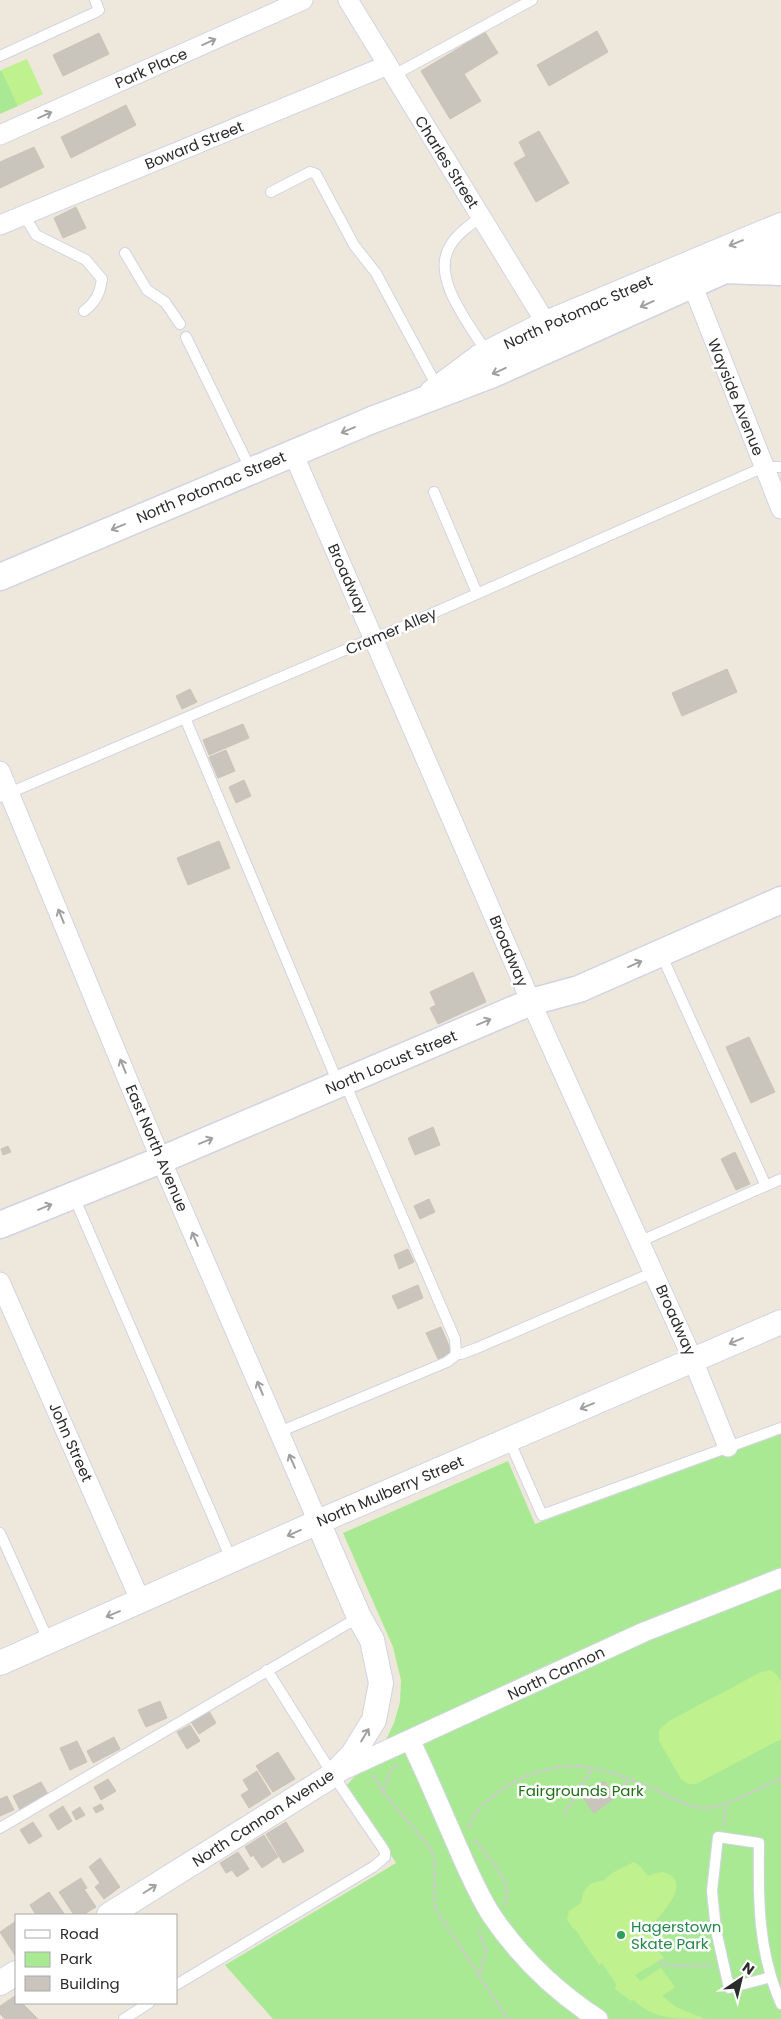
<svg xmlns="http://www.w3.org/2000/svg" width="781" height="2019" font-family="Poppins,sans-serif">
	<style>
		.green { fill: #aae994 }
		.pitch { fill: #bff18f }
		.building { fill: #c9c5bc; stroke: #cac4b5 }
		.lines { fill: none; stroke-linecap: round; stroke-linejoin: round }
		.service-casing { stroke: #d1d3e5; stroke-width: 12 }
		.minor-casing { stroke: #d1d3e5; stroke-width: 21 }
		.tertiary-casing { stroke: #d1d3e5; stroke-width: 26 }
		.secondary-casing { stroke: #d1d3e5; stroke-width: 29 }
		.path { stroke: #ccc; stroke-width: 3; stroke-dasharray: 4 2.5; stroke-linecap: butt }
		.service { stroke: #fff; stroke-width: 10 }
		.minor { stroke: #fff; stroke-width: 19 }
		.tertiary { stroke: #fff; stroke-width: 24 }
		.secondary { stroke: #fff; stroke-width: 26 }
		.oneway { stroke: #a0a0a0 }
		.leisure-dot { fill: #2e9e5b; stroke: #fff; stroke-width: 2 }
		.labels { text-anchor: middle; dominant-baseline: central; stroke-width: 5; stroke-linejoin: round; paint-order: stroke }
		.street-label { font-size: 15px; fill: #2b2b2b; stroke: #fff }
		.park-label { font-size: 15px; fill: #1f6f14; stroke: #fff }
		.leisure-label { font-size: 15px; fill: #27864d; stroke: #fff; text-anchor: start }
	</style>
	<rect width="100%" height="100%" fill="#eee8dc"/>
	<path class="green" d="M2,70L18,106L0,114V71Z
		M781,1434V2019H273L225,1965L396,1863L347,1785L385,1742L394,1723L400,1702L401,1680L393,1647L343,1533L508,1461L535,1524Z"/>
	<path class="pitch" d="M27,59L43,94L18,106L1,70Z
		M771,1670L777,1675L781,1682V1739L696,1784H688L681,1779L659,1741V1730L669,1721L761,1672Z
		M634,1862L639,1865L648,1876C656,1873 662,1869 670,1875C688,1886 664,1910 656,1921L667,1942L657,1949L664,1958L635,1975L640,1981L661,1968L675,1987L662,1996L676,2007L705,2019C678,2019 651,2019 634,2000L631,2001L615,1989L616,1984L602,1963L599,1965L575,1929L572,1927L567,1920L569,1911L581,1903L583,1893L590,1884L604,1880L612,1873Z"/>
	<path class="building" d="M597,31L608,52L549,86L537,65Z
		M485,32L498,53L464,74L481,101L450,119L421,71Z
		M99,33L109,54L63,76L53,55Z
		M126,105L136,125L71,158L61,137Z
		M539,131L569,183L536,202L514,163L526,156L519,142Z
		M34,147L44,167L0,188V162Z
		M76,207L86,228L63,238L54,218Z
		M727,669L737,692L682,716L672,693Z
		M190,689L197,702L182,709L176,696Z
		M243,724L249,738L209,755L203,740Z
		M226,750L235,771L218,778L209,757Z
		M244,780L251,796L236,803L229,787Z
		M219,841L230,868L188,885L177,858Z
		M473,972L486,1002L438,1024L430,1008L436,1005L430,992Z
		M749,1037L775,1092L751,1103L726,1047Z
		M433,1127L440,1145L415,1155L408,1138Z
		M8,1146L11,1152L3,1155L1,1149Z
		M735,1152L750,1184L736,1190L721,1159Z
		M429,1199L435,1212L420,1219L414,1206Z
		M408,1249L414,1262L399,1269L394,1255Z
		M418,1285L423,1298L398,1309L392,1296Z
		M441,1327L452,1353L438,1359L426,1333Z
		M160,1701L167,1718L146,1727L138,1710Z
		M209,1711L216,1723L199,1734L191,1722Z
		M190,1725L200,1741L187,1749L177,1732Z
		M114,1737L120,1749L93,1763L87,1751Z
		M77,1741L87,1762L70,1770L60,1748Z
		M278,1752L295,1779L273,1792L256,1766Z
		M257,1771L271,1794L249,1808L241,1795L249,1790L243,1780Z
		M108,1779L116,1791L101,1800L94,1787Z
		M604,1781L616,1797L594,1813L582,1796Z
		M41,1782L49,1796L20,1810L13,1796Z
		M7,1796L14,1810L0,1816V1799Z
		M101,1804L104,1809L96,1813L93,1808Z
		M63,1806L72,1821L58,1830L49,1815Z
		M80,1807L85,1815L76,1820L72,1812Z
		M33,1822L42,1836L29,1844L20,1830Z
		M286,1822L304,1851L283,1863L266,1834Z
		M264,1835L278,1857L262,1868L253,1855L251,1857L245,1847Z
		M238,1852L249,1869L237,1877L232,1870L226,1873L220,1863Z
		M100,1858L120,1887L104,1899L95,1887L100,1883L89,1867Z
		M81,1878L87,1888L84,1889L96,1907L83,1915H74L59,1892Z
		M49,1892L65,1915H36L30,1905Z
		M16,1921V1957L0,1932Z
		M15,1996L16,2003H22L38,2019H5L0,2014V2006Z"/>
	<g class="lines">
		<defs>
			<path id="service" d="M0,56L96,12L99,10L95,0
				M394,75L532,0
				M271,192L310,172L316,174L354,245L376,273L438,388
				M24,215L36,235L86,260L102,279C100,293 96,302 84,311
				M481,217C470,225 457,234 450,246C430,278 471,326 487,353
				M125,253L147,290L165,302L180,324
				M186,337L251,470
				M434,492L477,593
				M185,718L338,1083
				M0,797L373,638L395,630L764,467H781
				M661,954L766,1186
				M74,1197L232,1561
				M641,1241L781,1179
				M456,1354H461L477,1348L654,1272
				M279,1432L447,1362L456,1355L455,1339L345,1083
				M509,1440L542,1515L781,1428
				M0,1533L49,1642
				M0,1828L359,1617
				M771,1977L729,1988L716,1930L712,1891L718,1837L759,1843C758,1900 758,1951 781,2004
				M176,1985L373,1867L385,1857V1852L382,1847L333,1775L267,1670
				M124,2019L149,2003"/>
			<path id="minor" d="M348,0L546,323
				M0,135L303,0
				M0,225L388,65
				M692,284L781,509
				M293,453L531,1002L693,1360L728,1447
				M0,771L161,1160L318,1522
				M0,1282L141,1602
				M410,1740C426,1773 440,1807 455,1841C466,1866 477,1893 492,1916C520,1957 556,1992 598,2019
				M339,1772L644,1632L781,1578"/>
			<path id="tertiary" d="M725,270L781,247
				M432,392L479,357L546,323L781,225
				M0,1663L318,1522L781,1322
				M109,1915L333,1775L353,1754L374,1720L381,1683L372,1640L359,1617L318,1522
				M0,1983L16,1973"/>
			<path id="secondary" d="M0,577L372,420L493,374L725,270L781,272
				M0,1225L161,1160L531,1002L579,989L781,900"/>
		</defs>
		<use href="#service" class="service-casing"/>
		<use href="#minor" class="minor-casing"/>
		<use href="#tertiary" class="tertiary-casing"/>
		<use href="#secondary" class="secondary-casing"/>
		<path class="path" d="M373,1775L383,1792L431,1849L435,1863L434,1899L436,1910L479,1975
			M383,1791L389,1774L398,1764
			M612,1792L630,1780
			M565,1813L592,1769
			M724,1826L725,1804
			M469,1828C472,1812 488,1800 500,1791C522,1774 558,1763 586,1767C608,1770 630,1779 651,1788C665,1794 681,1803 696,1807C721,1812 758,1788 781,1778
			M475,1840C486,1855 517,1886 504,1905
			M479,1930L486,1951L479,1976L508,2019
			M660,1960L664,1965L701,1966L712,1964"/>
		<use href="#service" class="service"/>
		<use href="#minor" class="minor"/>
		<use href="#tertiary" class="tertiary"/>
		<use href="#secondary" class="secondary"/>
	</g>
	<defs><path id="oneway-shaft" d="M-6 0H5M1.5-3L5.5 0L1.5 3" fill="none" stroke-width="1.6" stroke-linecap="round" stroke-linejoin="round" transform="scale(1.25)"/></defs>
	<g class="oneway">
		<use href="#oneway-shaft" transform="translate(209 42) rotate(-24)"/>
		<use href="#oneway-shaft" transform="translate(45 115) rotate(-24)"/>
		<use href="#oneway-shaft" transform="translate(736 243) rotate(158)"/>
		<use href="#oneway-shaft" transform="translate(647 304) rotate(156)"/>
		<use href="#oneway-shaft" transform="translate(499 371) rotate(156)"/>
		<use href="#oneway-shaft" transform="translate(348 430) rotate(157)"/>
		<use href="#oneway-shaft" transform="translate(118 527) rotate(157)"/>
		<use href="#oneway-shaft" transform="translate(61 916) rotate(-112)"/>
		<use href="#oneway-shaft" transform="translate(635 964) rotate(-24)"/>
		<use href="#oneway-shaft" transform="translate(484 1022) rotate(-23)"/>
		<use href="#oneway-shaft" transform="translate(123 1066) rotate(-112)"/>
		<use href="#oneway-shaft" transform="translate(206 1141) rotate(-23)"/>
		<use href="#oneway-shaft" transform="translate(45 1207) rotate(-22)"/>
		<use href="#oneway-shaft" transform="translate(195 1239) rotate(-113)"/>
		<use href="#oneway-shaft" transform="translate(736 1341) rotate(157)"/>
		<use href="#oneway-shaft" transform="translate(260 1388) rotate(-113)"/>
		<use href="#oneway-shaft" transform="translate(587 1406) rotate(157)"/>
		<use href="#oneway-shaft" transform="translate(292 1461) rotate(-114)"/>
		<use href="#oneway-shaft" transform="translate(294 1533) rotate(156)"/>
		<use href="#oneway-shaft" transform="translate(113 1614) rotate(157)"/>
		<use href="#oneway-shaft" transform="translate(365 1735) rotate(-59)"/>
		<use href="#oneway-shaft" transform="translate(150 1889) rotate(-32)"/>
	</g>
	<circle class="leisure-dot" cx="621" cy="1935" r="5"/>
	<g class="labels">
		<g class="street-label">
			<text transform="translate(151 68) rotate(-24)">Park Place</text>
			<text transform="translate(194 145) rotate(-22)">Boward Street</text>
			<text transform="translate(447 162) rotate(58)">Charles Street</text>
			<text transform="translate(578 312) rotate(-24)">North Potomac Street</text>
			<text transform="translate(736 397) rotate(68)">Wayside Avenue</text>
			<text transform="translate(211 487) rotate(-23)">North Potomac Street</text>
			<text transform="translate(348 579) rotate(66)">Broadway</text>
			<text transform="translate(391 631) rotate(-23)">Cramer Alley</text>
			<text transform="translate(509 951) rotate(67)">Broadway</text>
			<text transform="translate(391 1062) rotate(-23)">North Locust Street</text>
			<text transform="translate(157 1148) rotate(67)">East North Avenue</text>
			<text transform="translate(676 1320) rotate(66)">Broadway</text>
			<text transform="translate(71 1442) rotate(66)">John Street</text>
			<text transform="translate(390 1491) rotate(-23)">North Mulberry Street</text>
			<text transform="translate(556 1673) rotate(-25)">North Cannon</text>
			<text transform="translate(263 1818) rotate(-33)">North Cannon Avenue</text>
		</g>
		<g class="park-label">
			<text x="581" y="1790">Fairgrounds Park</text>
		</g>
		<g class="leisure-label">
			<text x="631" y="1926">Hagerstown<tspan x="631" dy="17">Skate Park</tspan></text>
		</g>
	</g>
	<rect x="15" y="1914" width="162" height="90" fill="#ffffff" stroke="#aaaaaa"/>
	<rect x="25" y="1930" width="25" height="8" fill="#ffffff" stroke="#aaaaaa"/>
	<text x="60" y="1939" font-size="15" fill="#2b2b2b">Road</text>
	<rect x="25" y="1952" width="25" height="15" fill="#aae994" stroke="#aaaaaa"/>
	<text x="60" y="1964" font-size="15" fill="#2b2b2b">Park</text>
	<rect x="25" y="1976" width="25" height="15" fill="#c9c5bc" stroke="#aaaaaa"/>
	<text x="60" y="1989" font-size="15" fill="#2b2b2b">Building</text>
	<g transform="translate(741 1979) rotate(35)" stroke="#ffffff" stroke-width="4" paint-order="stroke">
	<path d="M0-4L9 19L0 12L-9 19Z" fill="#2b2b2b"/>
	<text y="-8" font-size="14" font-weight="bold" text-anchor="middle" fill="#2b2b2b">N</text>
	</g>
</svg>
